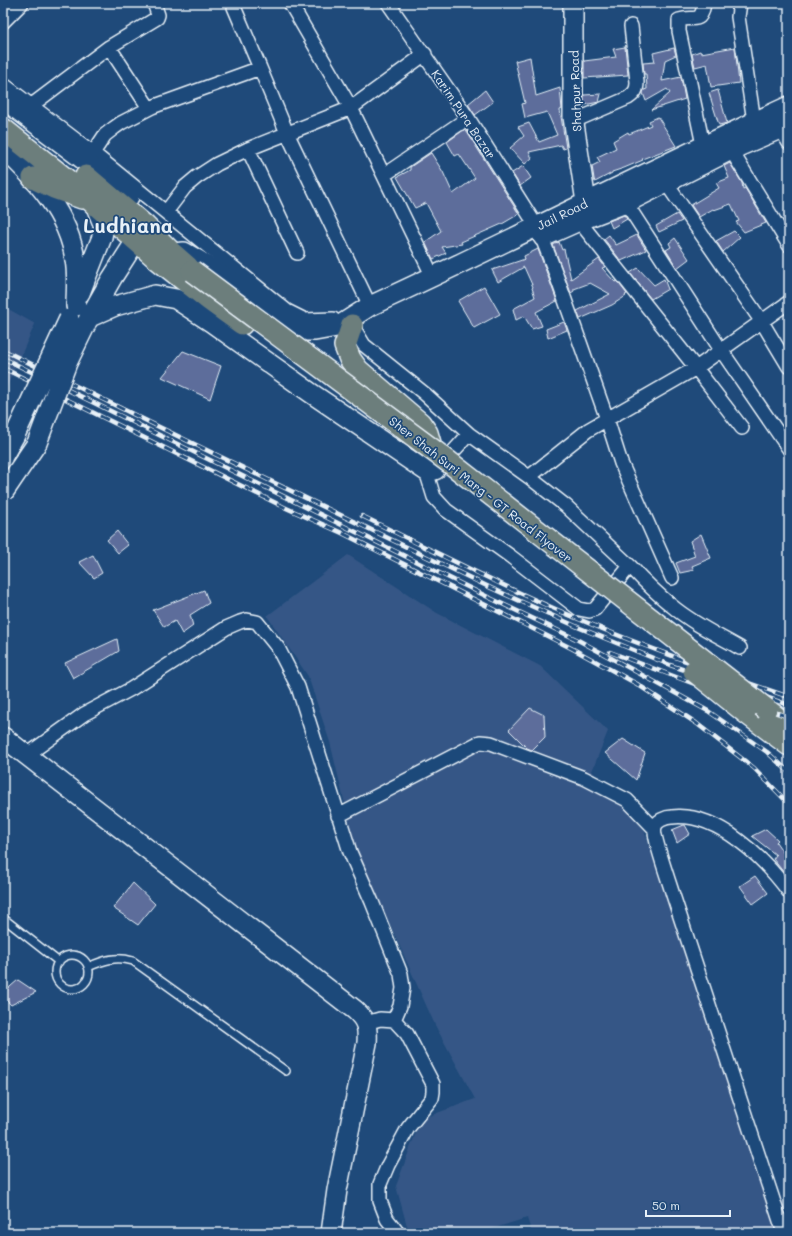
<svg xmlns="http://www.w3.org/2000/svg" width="792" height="1236" font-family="Mali,sans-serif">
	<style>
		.built { fill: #365786 }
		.building { fill: #5d6d9b; stroke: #e8f1f8 }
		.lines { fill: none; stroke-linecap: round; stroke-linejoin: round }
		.lane-casing { stroke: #e8f1f8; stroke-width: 10 }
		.street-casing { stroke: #e8f1f8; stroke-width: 16 }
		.secondary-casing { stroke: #e8f1f8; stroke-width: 22 }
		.primary-casing { stroke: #e8f1f8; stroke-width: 24 }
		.lane { stroke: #1f4a7a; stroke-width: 7 }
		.street { stroke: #1f4a7a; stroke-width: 13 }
		.secondary { stroke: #1f4a7a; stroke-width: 19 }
		.primary { stroke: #6c7e7c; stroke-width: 21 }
		.rail-casing { stroke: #e8f1f8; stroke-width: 4.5 }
		.rail { stroke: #1f4a7a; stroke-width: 3; stroke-dasharray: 9; stroke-linecap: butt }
		.secondary-bridge-casing { stroke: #e8f1f8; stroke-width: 22; stroke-linecap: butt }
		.primary-bridge-casing { stroke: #e8f1f8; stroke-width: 24; stroke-linecap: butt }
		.secondary-bridge { stroke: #1f4a7a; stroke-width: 19 }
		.primary-bridge { stroke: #6c7e7c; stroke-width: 21 }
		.labels { text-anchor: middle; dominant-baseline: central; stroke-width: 3.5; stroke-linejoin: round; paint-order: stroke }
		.street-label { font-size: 12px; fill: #e8f1f8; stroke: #1f4a7a }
		.town-label { font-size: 20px; font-weight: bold; fill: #e8f1f8; stroke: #1f4a7a }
	</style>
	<rect width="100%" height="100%" fill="#1f4a7a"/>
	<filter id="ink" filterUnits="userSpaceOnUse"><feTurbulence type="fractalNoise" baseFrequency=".025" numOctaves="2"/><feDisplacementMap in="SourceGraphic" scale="8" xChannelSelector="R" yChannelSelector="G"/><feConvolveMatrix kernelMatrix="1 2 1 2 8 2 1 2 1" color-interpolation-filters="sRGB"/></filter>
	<g filter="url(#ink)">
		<path class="built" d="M3,306L35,324L3,395Z
			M348,555L437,613L540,666L608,731L592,771L644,830L776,1233H532L527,1218L478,1233H409L396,1186L421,1119L475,1099L435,1025L355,846L330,742L308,676L267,616Z"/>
		<path class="building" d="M625,47L628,75L584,78V61L616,57L613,49Z
			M735,47L739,83L711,87L707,64L695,67L692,54L700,51L701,53Z
			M674,48L676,55L665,60L662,81L681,77L685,99L651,110L670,93L667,89L646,101L643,93L644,90L647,89L646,74H644L643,63L655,62L653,53Z
			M530,57L536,96L560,88L562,109L560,110L566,148L563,149L561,145L529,152L532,158L525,164L510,148L524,136L518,127L529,123L539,142L557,135L547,112L525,118L522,104L525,103L515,61Z
			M485,90L493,102L475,115L468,104Z
			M718,90L727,123L719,125L709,93Z
			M601,94L599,102L584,105V95Z
			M658,117L676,146L642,159L643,160L624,168L612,172V173L595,182L594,179L592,166L600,162L597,157L616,148L613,141L628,132L629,134L651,125L649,121Z
			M465,129L519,214L502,224L461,242L462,244L442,247L446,253L433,259L425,242L441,231L426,203L415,208L397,177L410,170V167L431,153L443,172L453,194L475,178L459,154L455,156L447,142Z
			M730,163L742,183L743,189L745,188L766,223L744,232L736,222L739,221L731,204L714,210L713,209L699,217L691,205L719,188L716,183L729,178L724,166Z
			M523,166L531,178L520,186L512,173Z
			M677,214L682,221L659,232L656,226Z
			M624,215L627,219L612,228L609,221Z
			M734,231L740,237L723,252L716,241Z
			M609,235L616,245L637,235L646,250L621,261L604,239Z
			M675,238L689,259L677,268L666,250L671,247L669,243Z
			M559,242L562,250L564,249L571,279L599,259L605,267L602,268L615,282L617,281L627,294L625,295L626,296L612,305L580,319L577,311L610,294L590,283L574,289V291L571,293L553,245Z
			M538,249L557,301L536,312L542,326L532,329L524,316L516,320L513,309L535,297L532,288L533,287L524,267L498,282L492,270L525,259L524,256Z
			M638,268L654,285L664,279L668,289L651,299L630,273Z
			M484,286L500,314L474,328L458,301Z
			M564,322L567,330L548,338L546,329Z
			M183,351L221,366L210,399L162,377Z
			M117,531L128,545L118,553L107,540Z
			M701,534L711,558L692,566L694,570L680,573L676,563L695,556L690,541Z
			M93,555L102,573L94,578L79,562Z
			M204,590L209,603L190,615L193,626L182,634L175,621L164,627L153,610Z
			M117,639L119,651L73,678L65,663Z
			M530,708L544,715L545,737L532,750L527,748L509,730Z
			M623,739L645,753L636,780L605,753Z
			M684,825H685L690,834L677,843L672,830Z
			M766,829L778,840L776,842L789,861V879L773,859L776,855L752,836Z
			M755,876L768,893L753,904L740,886Z
			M133,883L155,904L138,925L113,908Z
			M18,980L36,992L11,1005L3,997V993Z"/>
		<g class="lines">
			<defs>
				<path id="lane" d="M3,918L59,962
					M55 972a17 17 0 1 1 34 0a17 17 0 1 1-34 0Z
					M88,967C104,960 116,956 133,961L286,1071"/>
				<path id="street" d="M290,3L351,108L433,277
					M388,3L468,118L537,227
					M740,3L738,17L754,121
					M234,7L260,68
					M3,22L22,3
					M109,47L149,108
					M3,84L93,153L287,311L305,320L333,319L336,324
					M32,105L109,47L157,18L158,15L154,3
					M574,121L628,98C635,93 637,90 637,82L631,26
					M781,129L789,143
					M703,145L679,31V20C694,15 701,26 704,3
					M248,149L297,253
					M731,150L789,245
					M93,153L105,135L114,128L121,123L152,107L260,68L287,133L370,306
					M384,175L468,118
					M666,183L762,322L789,367
					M626,203L721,350L789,449
					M166,212L185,187L197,177L217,164L248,149L351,108L425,54
					M579,221L696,368L742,428
					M542,238L554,269L607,419L621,463L672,578
					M352,325L364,345L425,394L469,434L529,477L566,506L630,566L595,609L589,611L579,609L510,556L446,510L434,497L426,471
					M442,464L469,434
					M529,477L588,430L696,368L789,302
					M630,566C643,580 657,594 672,606C692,623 717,635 740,648
					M27,755L84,714L131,689L226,628L240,622L247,620L257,622L278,648L298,687L350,852L372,902L401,974L403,988L400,1006L394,1020
					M338,816L480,742L491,743L584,778L627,800L654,828
					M366,1023L380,1019L394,1020L407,1034L433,1084V1092L432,1098L408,1128L388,1165L380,1184V1201L387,1219L398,1233
					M784,1233L673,895C670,884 652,835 655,827C656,821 666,817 672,817C717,812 764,858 789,892"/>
				<path id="secondary" d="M573,3V117L586,202
					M3,99L85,161L129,197
					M3,148C35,178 69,214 75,260C78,275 76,291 76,306
					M543,237L579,221L626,203L731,150L789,125
					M172,253L184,252L198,260L241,287L301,331H315L337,327L370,306C511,241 649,170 789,106
					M80,293L102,237L104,226L94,202
					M90,317L115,306L155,295L176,299L211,322L311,393L426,471L435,470
					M88,320L112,278L144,228
					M3,737L355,1010C367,1021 368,1028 367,1043L337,1190L331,1233"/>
				<path id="primary" d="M3,129L72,184L155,257L209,300L242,324
					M86,176L145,226L172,253L188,267
					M33,178L54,188L82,198
					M352,325L345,346L350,359L358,370L420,423L427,433L432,450
					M766,709L789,727
					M745,712L789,745"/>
			</defs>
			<use href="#lane" class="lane-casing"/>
			<use href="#street" class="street-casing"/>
			<use href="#secondary" class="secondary-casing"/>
			<use href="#primary" class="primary-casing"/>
			<use href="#lane" class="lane"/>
			<use href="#street" class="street"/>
			<use href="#secondary" class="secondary"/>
			<use href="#primary" class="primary"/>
			<defs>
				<path id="rail" d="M3,350L153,424L491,588L580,628L670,665L789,705
					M3,358L490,598L578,640L708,711L767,752L789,772
					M3,368L284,507L342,533L573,649L637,684L696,723L754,768L789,804
					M362,516C434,551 506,589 581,620C649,649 719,673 789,697
					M610,652L713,691L789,717"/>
			</defs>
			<use href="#rail" class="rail-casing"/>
			<use href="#rail" class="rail"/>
			<defs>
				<path id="secondary-bridge" d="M3,456L15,435L69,319
					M3,493L37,443L67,363L86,324"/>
				<path id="primary-bridge" d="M192,271L449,462L766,709
					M694,671L745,712"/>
			</defs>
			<use href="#secondary-bridge" class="secondary-bridge-casing"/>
			<use href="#primary-bridge" class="primary-bridge-casing"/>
			<use href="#secondary-bridge" class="secondary-bridge"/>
			<use href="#primary-bridge" class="primary-bridge"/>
		</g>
	</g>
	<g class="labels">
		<g class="street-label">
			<text transform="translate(575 91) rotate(-92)">Shahpur Road</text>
			<text transform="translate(464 114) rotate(56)">Karim Pura Bazar</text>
			<text transform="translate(562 214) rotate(-26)">Jail Road</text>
			<text transform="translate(481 489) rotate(38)">Sher Shah Suri Marg - GT Road Flyover</text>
		</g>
		<g class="town-label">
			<text x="128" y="225">Ludhiana</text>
		</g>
	</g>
	<rect width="792" height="1236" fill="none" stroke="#1f4a7a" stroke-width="16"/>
	<rect x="8" y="8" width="776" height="1220" fill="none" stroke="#e8f1f8" stroke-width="1.5" filter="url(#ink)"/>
	<path d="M646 1210v6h84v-6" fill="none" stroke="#e8f1f8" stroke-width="2"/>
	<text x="652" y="1210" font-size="12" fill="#e8f1f8" stroke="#1f4a7a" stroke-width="3" paint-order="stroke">50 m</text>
</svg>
